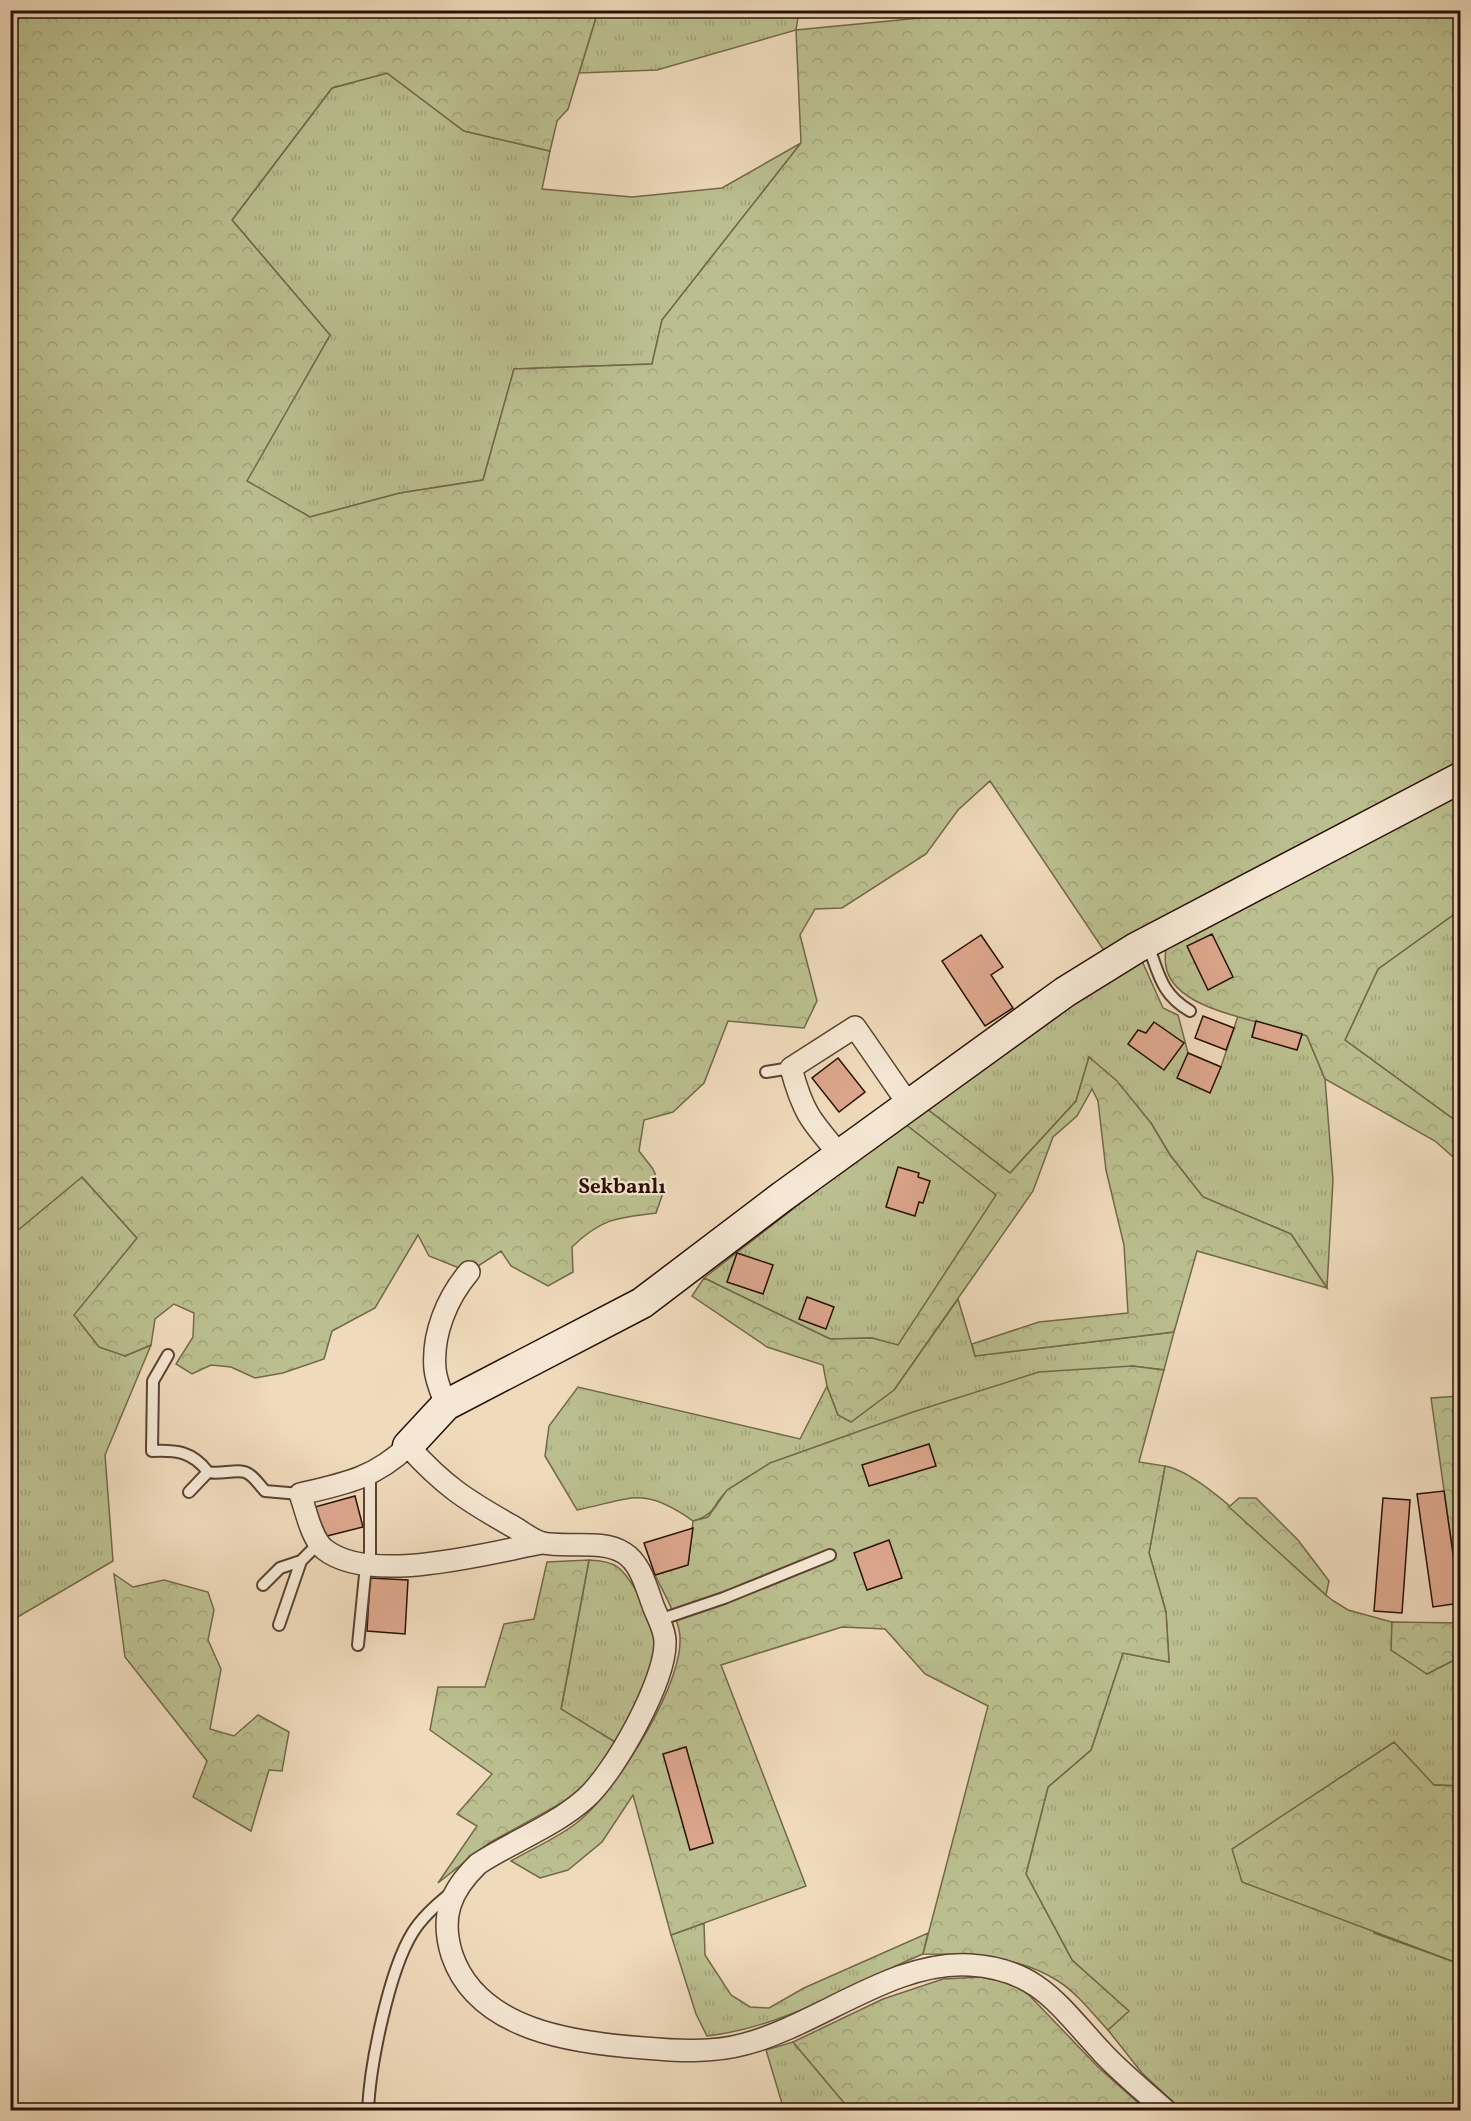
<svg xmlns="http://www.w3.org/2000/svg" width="1471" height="2121" font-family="Vollkorn,serif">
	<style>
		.grass { fill: url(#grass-tufts); stroke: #726849; stroke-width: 1.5 }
		.forest { fill: url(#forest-crowns); stroke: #726849; stroke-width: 1.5 }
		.building { fill: #dca68c; stroke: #291003; stroke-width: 1.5 }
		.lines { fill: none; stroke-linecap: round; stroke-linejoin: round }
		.lane-casing { stroke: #5a4231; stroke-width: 14 }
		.street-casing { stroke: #5a4231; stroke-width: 24 }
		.secondary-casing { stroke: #291003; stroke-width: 33 }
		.lane { stroke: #f5e7d3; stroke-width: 10 }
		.street { stroke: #f5e7d3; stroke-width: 21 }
		.secondary { stroke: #f5e7d3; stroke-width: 30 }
		.labels { text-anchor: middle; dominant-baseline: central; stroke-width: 4.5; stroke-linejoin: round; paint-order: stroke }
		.quarter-label { font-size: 21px; font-weight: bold; fill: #291003; stroke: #f5e7d3 }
	</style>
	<defs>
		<pattern id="grass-tufts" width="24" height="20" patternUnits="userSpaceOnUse" patternTransform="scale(1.5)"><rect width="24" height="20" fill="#bbbf8f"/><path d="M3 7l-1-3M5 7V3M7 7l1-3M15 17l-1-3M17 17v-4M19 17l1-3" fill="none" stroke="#a1a37a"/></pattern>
		<pattern id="forest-crowns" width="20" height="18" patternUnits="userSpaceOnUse" patternTransform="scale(1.5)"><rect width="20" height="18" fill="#bbbf8f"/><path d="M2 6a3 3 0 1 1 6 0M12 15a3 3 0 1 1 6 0" fill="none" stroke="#a1a37a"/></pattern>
	</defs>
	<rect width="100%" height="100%" fill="#efdabb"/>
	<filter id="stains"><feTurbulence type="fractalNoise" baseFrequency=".00333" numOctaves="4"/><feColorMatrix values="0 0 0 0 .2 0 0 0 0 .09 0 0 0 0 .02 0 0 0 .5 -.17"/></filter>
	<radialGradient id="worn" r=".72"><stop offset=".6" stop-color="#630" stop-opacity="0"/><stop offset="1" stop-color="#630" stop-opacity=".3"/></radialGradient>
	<path class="grass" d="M598,11H799L796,30L657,70L579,73Z
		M387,73L464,131L550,151L542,189L632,197L722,188L801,143L662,320L652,364L514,369L483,480L400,493L310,517L246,481L330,335L232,220L332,88Z
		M1460,910V1124L1345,1040L1378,969Z
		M1142,961L1163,1008L1178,1015L1188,1053L1221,1067L1238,1016L1256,1021L1252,1037L1297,1049L1302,1034L1307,1036L1325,1079L1333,1180L1327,1288L1291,1234L1203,1197L1170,1155L1151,1123L1089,1057L1076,1101L1010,1173L923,1106L1067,1007Z
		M904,1123L997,1195L898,1346L872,1338L830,1339L704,1278Z
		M81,1176L137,1238L125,1356L151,1345L105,1455L113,1561L11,1621V1236Z
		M958,1299L975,1356L1174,1332L1164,1370L1132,1366L817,1448C785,1458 757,1469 730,1489C712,1501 719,1514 693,1521C642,1485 631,1499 577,1510L545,1456L549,1426L578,1387L800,1439L827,1386L838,1415L894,1390Z
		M1165,1466C1210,1474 1291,1568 1332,1600L1348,1610L1392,1622V1650L1427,1674L1460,1657V1786L1434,1785L1374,1933L1460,1964V2110H1182L1142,2073L1108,2030L1128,2011L1072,1960L1026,1874L1048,1787L1091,1750L1123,1653L1169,1662L1166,1612L1149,1553Z
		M589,1560C617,1561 622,1568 636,1590C676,1651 644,1686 615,1742L561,1710Z
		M704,1923L705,1955L731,1995L750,2007L769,2008L804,1988L928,1933L923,1954C850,1984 786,2027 707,2036L696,2014L671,1935Z
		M793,2042L849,2108L850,2110H784L766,2050Z"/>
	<path class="forest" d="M963,10L1460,11V764L1107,955L990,781L958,810L926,854L842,908L815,909L800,935L817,1001L804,1028L728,1021L704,1083L673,1112L644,1120L639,1151L653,1169L663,1193L656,1213C617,1218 602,1218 572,1247L573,1272L548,1286L511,1266L501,1251L469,1272L429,1256L418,1235L375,1308L332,1331L324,1359L283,1373L255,1378L231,1367L211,1365L192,1374L176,1364L193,1337L194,1313L174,1304L155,1319L151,1345L125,1356L99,1347L74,1315L137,1238L82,1177L11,1236V11H598L568,109L557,121L550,151L464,131L387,73L332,88L232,220L330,335L247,481L310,517L400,493L483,480L514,369L652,364L662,320L801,143L796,30L920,18Z
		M1460,792V910L1378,969L1345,1040L1460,1124V1163L1435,1141L1325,1079L1307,1036C1271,1021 1175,1014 1166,967C1164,960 1166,951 1166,944Z
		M1089,1057L1117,1081L1151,1123L1170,1155L1203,1197L1291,1234L1327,1288L1197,1251L1174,1332L975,1356L972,1344L1039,1322L1128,1313L1124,1245L1106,1170L1098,1101L1092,1089L1077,1116L1053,1137L1033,1191L894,1390L851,1422L838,1415L827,1386L823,1365L767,1347L692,1296L704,1278L830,1339L872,1338L898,1345L996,1195L904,1123L923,1106L1010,1173L1076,1101Z
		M1132,1366L1164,1370L1139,1462L1165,1466L1149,1553L1166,1612L1169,1662L1123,1653L1091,1750L1048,1787L1026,1874L1072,1960L1129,2011L1108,2030C1093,2014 1076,1992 1058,1981C1018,1955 968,1954 923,1954L988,1706L925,1674L885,1629L842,1627L721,1665L806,1886L671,1935L633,1795L602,1842L568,1870L540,1878L511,1861C533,1848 560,1837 579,1821C615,1792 690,1676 679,1630C675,1611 663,1592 655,1575L688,1565L693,1521L708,1517L727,1490L770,1463L913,1412L1039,1372Z
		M1460,1396V1657L1427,1674L1391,1650L1392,1622L1460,1623V1603L1431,1398Z
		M1239,1498H1256L1298,1540L1329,1581L1326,1595L1229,1507Z
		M589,1560L561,1709L615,1742L596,1774L576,1795L489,1843L438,1883L477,1826L457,1814L492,1774L430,1730L438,1687H485L504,1624L534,1619L547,1562Z
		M114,1574L133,1587L164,1580L208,1592L214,1610L208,1640L221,1669L210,1729L234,1736L258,1715L289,1732L282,1771L269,1770L251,1831L193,1797L207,1761L125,1657Z
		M1394,1742L1434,1785L1460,1786V1964L1242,1882L1232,1849Z
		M981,1977L1014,1984L1030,1996L1098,2067L1146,2110H850L793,2042L883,1999L943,1979Z"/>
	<path class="building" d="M1212,934L1233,977L1208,990L1187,946Z
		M981,935L1003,967L991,975L1013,1008L985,1026L942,961Z
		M1203,1016L1234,1028L1226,1050L1195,1038Z
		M1256,1021L1302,1034L1297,1050L1252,1037Z
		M1154,1022L1184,1043L1164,1070L1128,1044L1138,1030L1146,1033Z
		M1188,1053L1221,1067L1210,1093L1177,1078Z
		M838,1058L865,1092L839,1112L812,1078Z
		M898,1167L919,1173L918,1177L930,1181L923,1203L919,1202L915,1216L886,1207Z
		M737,1253L773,1265L763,1294L727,1282Z
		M807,1297L834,1307L826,1329L799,1319Z
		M929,1444L936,1466L869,1486L862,1465Z
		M1444,1491L1460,1603L1433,1607L1417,1494Z
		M355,1496L363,1527L323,1537L315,1507Z
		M1383,1498L1410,1500L1402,1613L1374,1611Z
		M693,1528L688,1565L655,1575L644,1543Z
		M889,1540L902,1578L867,1590L854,1553Z
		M370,1578L408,1580L405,1634L367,1631Z
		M686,1747L713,1843L690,1850L663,1754Z"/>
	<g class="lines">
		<defs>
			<path id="lane" d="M1148,945C1159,974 1161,994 1190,1011
				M766,1072L791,1068
				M168,1355L153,1381L152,1451C176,1450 192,1451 208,1472
				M370,1474V1566
				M189,1492L208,1472C220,1475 238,1468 247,1473C254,1476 260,1486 265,1491L300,1494
				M263,1585L280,1568L301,1561
				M659,1620L724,1598L830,1555
				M279,1625L301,1561L319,1543
				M358,1645L366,1565
				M368,2110C370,2065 389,1970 413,1932C423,1916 437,1904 451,1893"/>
			<path id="street" d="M840,1155C811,1121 803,1113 791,1068L855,1027L909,1105
				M446,1405C442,1394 436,1381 435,1369C432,1334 447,1298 469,1272
				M542,1543C487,1553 370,1586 324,1549C311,1538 306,1510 300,1494C344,1484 375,1478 408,1446C444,1486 466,1500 512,1526C521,1531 533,1541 543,1543C568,1548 602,1539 624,1553C641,1563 647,1590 654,1608C658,1618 665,1630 665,1642C666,1680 615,1772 586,1798C555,1826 513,1841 478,1864C450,1891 440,1917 452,1955C478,2031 575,2043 644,2048C677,2051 713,2053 745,2044C818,2025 893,1960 970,1965C1038,1969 1059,2006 1101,2051C1120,2072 1144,2091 1165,2110"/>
			<path id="secondary" d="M408,1446L446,1405L642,1303L783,1196L1065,992L1136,948L1460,778"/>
		</defs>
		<use href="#lane" class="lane-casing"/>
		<use href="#street" class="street-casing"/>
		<use href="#secondary" class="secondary-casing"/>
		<use href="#lane" class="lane"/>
		<use href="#street" class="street"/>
		<use href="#secondary" class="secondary"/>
	</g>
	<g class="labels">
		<g class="quarter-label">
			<text x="622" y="1187">Sekbanlı</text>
		</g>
	</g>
	<rect width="1471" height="2121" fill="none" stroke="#efdabb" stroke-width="36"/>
	<rect x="12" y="12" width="1447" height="2097" fill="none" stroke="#291003" stroke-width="3"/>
	<rect x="18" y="18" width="1435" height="2085" fill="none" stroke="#291003" stroke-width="1.5"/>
	<rect width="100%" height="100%" filter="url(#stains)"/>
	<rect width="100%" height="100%" fill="url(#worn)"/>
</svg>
